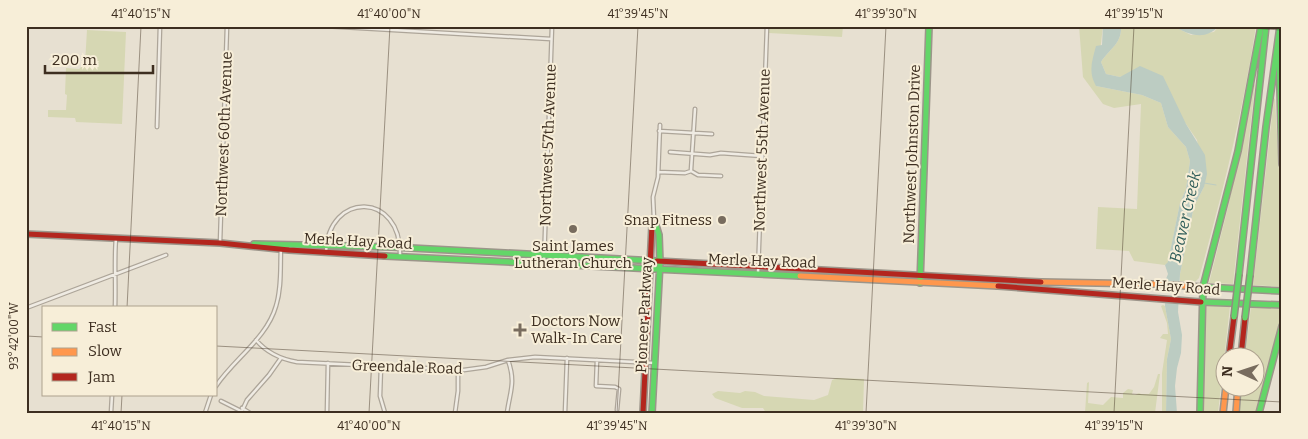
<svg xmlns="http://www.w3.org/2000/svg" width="1308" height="439" font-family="Bitter,serif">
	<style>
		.green { fill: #d6d7b3 }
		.water { fill: #bcccc2 }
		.pier { fill: #e7e0d1 }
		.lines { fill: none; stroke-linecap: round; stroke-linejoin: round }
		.stream { stroke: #bcccc2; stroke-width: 1 }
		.street-casing { stroke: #ada599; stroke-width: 5 }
		.fast-casing { stroke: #9c958a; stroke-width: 8 }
		.slow-casing { stroke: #9c958a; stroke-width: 8 }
		.jam-casing { stroke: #9c958a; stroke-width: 8 }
		.street { stroke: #efebe3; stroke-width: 2.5 }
		.fast { stroke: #63d668; stroke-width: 5 }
		.slow { stroke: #ff974d; stroke-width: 5 }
		.jam { stroke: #b3261e; stroke-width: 5 }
		.fast-bridge-casing { stroke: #928b80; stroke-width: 8; stroke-linecap: butt }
		.fast-bridge { stroke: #63d668; stroke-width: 5 }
		.ticks { fill: none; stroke: #3d2e20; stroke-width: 1; stroke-opacity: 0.45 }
		.poi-dot { fill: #786c5e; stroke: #f7eed8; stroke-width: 2 }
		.labels { text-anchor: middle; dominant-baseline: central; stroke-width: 4; stroke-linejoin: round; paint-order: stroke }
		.street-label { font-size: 15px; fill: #3d2e20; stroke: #f7eed8 }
		.poi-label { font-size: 15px; fill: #3d2e20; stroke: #f7eed8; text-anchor: end }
		.water-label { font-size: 16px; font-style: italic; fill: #2f5d5a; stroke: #f7eed8 }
		.neatline { fill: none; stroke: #3d2e20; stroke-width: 2 }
		.ticks-label { font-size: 12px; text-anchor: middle; fill: #3d2e20 }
	</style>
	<rect width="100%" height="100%" fill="#e7e0d1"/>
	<path class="green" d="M769,26H843L842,37L769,33Z
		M1079,26H1103L1096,86L1142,95L1161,103L1168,127L1186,147L1190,161L1186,189L1180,203L1168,263L1165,265L1134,261L1129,251L1096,249L1098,207L1137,209L1141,104L1114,108L1103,104L1083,77Z
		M1121,26H1173L1191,35L1214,32L1219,26H1256C1243,112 1222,195 1199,278L1195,282L1180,281V274L1194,206L1204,187L1197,140L1186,124L1130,73L1120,77L1106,74L1101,62C1109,49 1122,44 1121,26Z
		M87,30L126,32L122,124L76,122L75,118L48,117V110H66L67,95L65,94L66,68L79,69L85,63Z
		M1254,84L1255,85L1233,284L1209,283L1228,207Z
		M1274,98L1275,99L1282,223V287L1253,285Z
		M1163,305L1165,306L1171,339L1167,359L1166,413H1162V373L1167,340L1160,338L1163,334H1168L1167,323L1161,306Z
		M1204,305L1230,306L1218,413H1203Z
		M1251,307L1282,309V312L1256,413H1239L1242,387L1256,386V356H1245Z
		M1158,374H1160L1155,413H1085L1087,383L1089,382L1088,403L1103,405L1111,397L1123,398V393L1128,389L1133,390L1132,394L1135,395L1139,393L1141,394H1149L1154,387Z
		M837,378L864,379L863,413H766L763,408H742L715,398L712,394L718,391L740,393L745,391L755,392L764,396L814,400L828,395L832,380Z"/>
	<path class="water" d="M1103,26H1121C1122,44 1109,49 1101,62L1106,74L1120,77L1140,66L1163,76L1186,124L1205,155L1207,174L1204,187L1194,206L1180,274L1178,312L1182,335L1181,353L1177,368L1175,386L1177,413H1166L1167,359L1171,339L1165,306L1166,279L1168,274L1165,265L1168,262L1180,203L1186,189L1190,161L1186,147L1168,127L1161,103L1142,95L1096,86C1088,72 1092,61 1096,46L1102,45Z
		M1173,26H1219C1205,41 1189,35 1173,26Z"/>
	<path class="pier" d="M1163,281L1182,282V304L1163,303Z"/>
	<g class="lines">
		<path class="stream" d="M1204,183L1216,185"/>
		<defs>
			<path id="street" d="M324,26L551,39
				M157,127L160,26
				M659,131L712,134
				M670,152L710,155L721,153L762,156
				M691,170L695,109
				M658,172L685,173L691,171L698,175L721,176
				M654,219L653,197L658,177L660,125
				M220,243L227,26
				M326,252C328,191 402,191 400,256
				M544,263L552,26
				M758,273L767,26
				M26,308L166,255
				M115,308C116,285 114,261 116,238
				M256,340C267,353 280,359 297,362L464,370L486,367L508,360L535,357L655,363
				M597,360L596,386L615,387L619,389L617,410
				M381,366L380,396L385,413
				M216,386C234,359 267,338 276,306C282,287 280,267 281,248
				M221,401L241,411
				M242,408L250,413
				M111,413L112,395
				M205,413L211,395
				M241,413L247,400L269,375L281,358
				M327,413L328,363
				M455,413L458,391V370
				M507,413C510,391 516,383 508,360
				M565,413L567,358"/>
			<path id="fast" d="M1279,52L1282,164
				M254,244L392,247L657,261
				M385,256L800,276
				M1239,274L1266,26
				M1250,275L1266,127L1280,26
				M920,283L929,26
				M1203,287L1282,291
				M1201,302L1282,305
				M652,413L660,262L659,235L654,219
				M1200,413L1203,287L1238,151L1261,26
				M1259,413L1282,326"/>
			<path id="slow" d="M800,276L998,286
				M1041,282L1153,284L1203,287
				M1223,413L1226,386
				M1236,413L1238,386"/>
			<path id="jam" d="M26,234L220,243L289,250L385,256
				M657,261L1041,282
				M998,286L1201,302
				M1229,356L1234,317
				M1241,356L1245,318
				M643,413L652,225L654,219"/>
		</defs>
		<use href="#street" class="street-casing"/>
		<use href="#fast" class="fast-casing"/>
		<use href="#slow" class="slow-casing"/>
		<use href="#jam" class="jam-casing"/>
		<use href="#street" class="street"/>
		<use href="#fast" class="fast"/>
		<use href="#slow" class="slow"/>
		<use href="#jam" class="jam"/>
		<defs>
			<path id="fast-bridge" d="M1234,317L1239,274
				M1245,318L1250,275"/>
		</defs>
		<use href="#fast-bridge" class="fast-bridge-casing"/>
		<use href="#fast-bridge" class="fast-bridge"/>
	</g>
	<path class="ticks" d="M1215,26L1282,30M127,308L141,26M26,336L44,337M216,346L1282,402M121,413L122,395M369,413L390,26M617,413L638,26M866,413L886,26M1114,413L1134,26"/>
	<g class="poi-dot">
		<circle cx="722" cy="220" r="5"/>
		<circle cx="573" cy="229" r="5"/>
		<path d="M517.5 322.5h5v5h5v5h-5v5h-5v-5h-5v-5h5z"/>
	</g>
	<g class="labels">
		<g class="street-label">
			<text transform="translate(224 134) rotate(-88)">Northwest 60th Avenue</text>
			<text transform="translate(548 145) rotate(-88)">Northwest 57th Avenue</text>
			<text transform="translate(762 150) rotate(-88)">Northwest 55th Avenue</text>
			<text transform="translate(912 154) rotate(-88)">Northwest Johnston Drive</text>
			<text transform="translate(358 241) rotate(3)">Merle Hay Road</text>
			<text transform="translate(762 261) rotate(2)">Merle Hay Road</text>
			<text transform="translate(1166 286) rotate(4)">Merle Hay Road</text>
			<text transform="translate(644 315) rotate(-87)">Pioneer Parkway</text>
			<text transform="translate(407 367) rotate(2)">Greendale Road</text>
		</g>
		<g class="poi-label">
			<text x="712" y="220">Snap Fitness</text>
			<text x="573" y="246" text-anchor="middle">Saint James<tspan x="573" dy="17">Lutheran Church</tspan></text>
			<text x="531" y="321" text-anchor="start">Doctors Now<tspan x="531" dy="17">Walk-In Care</tspan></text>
		</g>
		<g class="water-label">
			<text transform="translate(1185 217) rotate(-77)">Beaver Creek</text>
		</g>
	</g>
	<rect width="1308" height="439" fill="none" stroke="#f7eed8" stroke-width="55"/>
	<rect x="42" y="306" width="175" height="90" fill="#f7eed8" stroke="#ada18e"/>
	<rect x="52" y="323" width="25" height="8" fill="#63d668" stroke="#ada18e"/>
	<text x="88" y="332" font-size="15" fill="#3d2e20">Fast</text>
	<rect x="52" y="348" width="25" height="8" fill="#ff974d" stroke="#ada18e"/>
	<text x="88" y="356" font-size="15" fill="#3d2e20">Slow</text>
	<rect x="52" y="373" width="25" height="8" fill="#b3261e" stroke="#ada18e"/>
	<text x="88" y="382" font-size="15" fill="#3d2e20">Jam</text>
	<g transform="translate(1240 372) rotate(273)"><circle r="24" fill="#f7eed8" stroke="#ada18e"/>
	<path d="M0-4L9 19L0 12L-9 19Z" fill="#786c5e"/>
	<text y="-8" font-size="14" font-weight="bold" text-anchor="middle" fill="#3d2e20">N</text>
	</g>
	<path d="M45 65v8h108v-8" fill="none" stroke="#3d2e20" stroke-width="2.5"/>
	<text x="52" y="65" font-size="15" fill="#3d2e20" stroke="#f7eed8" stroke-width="4" paint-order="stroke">200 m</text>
	<rect x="28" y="28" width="1252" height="384" class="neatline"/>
	<g class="ticks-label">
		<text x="141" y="18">41°40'15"N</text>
		<text x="389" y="18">41°40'00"N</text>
		<text x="638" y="18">41°39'45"N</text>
		<text x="886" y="18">41°39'30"N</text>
		<text x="1134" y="18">41°39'15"N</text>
		<text transform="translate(14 336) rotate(-90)" y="4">93°42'00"W</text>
		<text x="121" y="430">41°40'15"N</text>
		<text x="369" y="430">41°40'00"N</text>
		<text x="617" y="430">41°39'45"N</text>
		<text x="866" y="430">41°39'30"N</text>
		<text x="1114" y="430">41°39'15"N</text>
	</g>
</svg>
